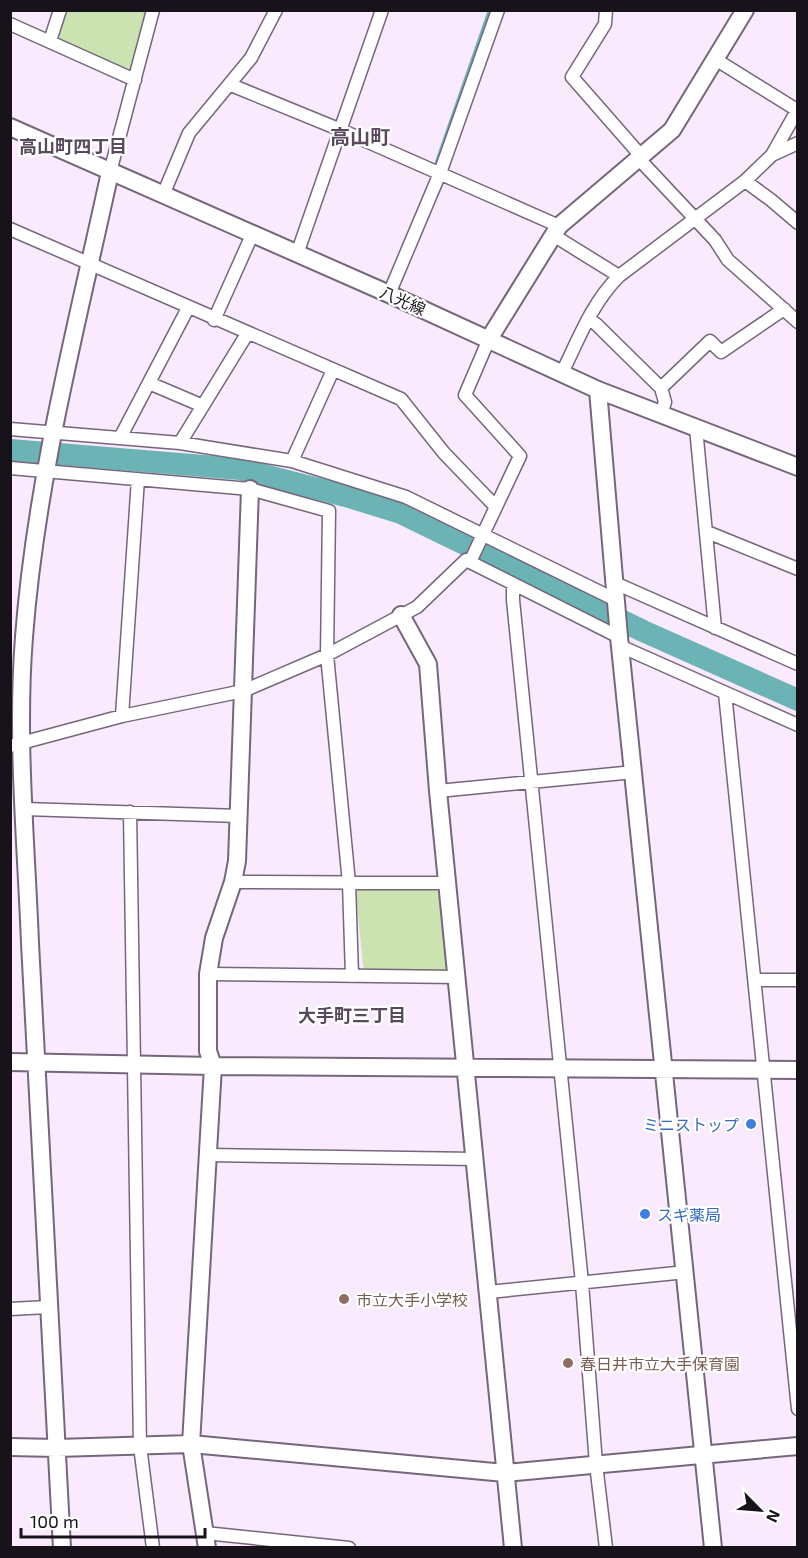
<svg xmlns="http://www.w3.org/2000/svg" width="808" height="1558" font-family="'Exo 2','Noto Sans JP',sans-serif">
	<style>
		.green { fill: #cbe2b1 }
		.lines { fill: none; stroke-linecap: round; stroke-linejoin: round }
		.stream { stroke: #6cb3b6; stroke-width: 4 }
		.river { stroke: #6cb3b6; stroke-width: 22 }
		.street-casing { stroke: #76667c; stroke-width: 15 }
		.secondary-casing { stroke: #76667c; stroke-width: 20 }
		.street { stroke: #fff; stroke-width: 12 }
		.secondary { stroke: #fff; stroke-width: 16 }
		.shop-dot { fill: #3f7fe0; stroke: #fff; stroke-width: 2 }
		.education-dot { fill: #8d6e63; stroke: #fff; stroke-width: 2 }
		.labels { text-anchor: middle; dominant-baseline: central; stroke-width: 4.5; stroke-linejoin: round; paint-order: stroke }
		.street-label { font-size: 16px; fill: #18121a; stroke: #fff }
		.shop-label { font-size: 16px; fill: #366cbe; stroke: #fff; text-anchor: end }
		.education-label { font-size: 16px; fill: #785e54; stroke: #fff; text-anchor: start }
		.neighbourhood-label { font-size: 18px; font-weight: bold; fill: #58495d; stroke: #fff }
		.quarter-label { font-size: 20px; font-weight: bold; fill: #58495d; stroke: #fff }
	</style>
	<rect width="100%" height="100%" fill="#f9eafe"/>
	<path class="green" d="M66,11H147L132,67L127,69L60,39L58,34Z
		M359,889L436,890L440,893L447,967L444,971L366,970L363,966L356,893Z"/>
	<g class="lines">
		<path class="stream" d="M437,162L490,10"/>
		<path class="river" d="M10,450L240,469L346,496L401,513L643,631L798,700"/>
		<defs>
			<path id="street" d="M606,10L605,24L572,77L642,157
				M10,24L135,80
				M50,41L60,10
				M715,59L797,110
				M231,85L341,130L559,226
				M772,155L798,109
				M639,159L715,240L728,260L798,322
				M110,172L153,10
				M745,181L771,200L798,223
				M163,195L189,133L251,58L276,10
				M10,229L401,399L444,453L496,507
				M553,235L619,276
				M297,254L382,10
				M389,294L440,173L498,10
				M588,319L596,324L661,388L665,402L661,414
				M214,320L252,235
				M562,373C579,338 592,303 619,276L745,181L772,155L798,143
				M149,383L203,406
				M661,388L710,341L721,352L784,309
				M696,428L715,628
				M10,429L180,443L292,461L406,497L616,600
				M120,438L188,308
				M180,443L247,334
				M292,461L333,370
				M10,468L250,489L329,511L327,655L349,883L352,976
				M707,532L798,569
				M470,562L520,456L465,395L489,339
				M615,583L798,664
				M513,584V600L582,1283L596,1464L606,1548
				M620,646L798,725
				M725,693L798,1409
				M122,716L138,479
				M10,746L122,716L243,691L327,655L417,607L466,560L619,637
				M438,791L634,772
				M25,809L239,816
				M130,812L140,1446L153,1548
				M233,882L447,883
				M208,974L458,977
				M755,980H798
				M208,1155L475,1159
				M489,1292L686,1272
				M10,1309L48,1307
				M205,1533L349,1548"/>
			<path id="secondary" d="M10,127L389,294L598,390L798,467
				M489,339L559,226L672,130L745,10
				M598,390L619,637L713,1548
				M401,615L428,664L438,791L513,1548
				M10,1062L213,1066L798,1070
				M10,1447L57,1448L191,1444L505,1473L798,1446
				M62,1548C51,1346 39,1144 30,943C26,841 16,738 24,637C36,479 77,325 110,172
				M207,1548L191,1444L213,1066L208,1051V974L214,938L233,882L237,861L250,489"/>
		</defs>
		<use href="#street" class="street-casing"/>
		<use href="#secondary" class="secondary-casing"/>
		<use href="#street" class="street"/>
		<use href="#secondary" class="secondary"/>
	</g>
	<g class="shop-dot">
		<circle cx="751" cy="1124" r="6"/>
		<circle cx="645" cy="1214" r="6"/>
	</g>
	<g class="education-dot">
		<circle cx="344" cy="1299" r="6"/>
		<circle cx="568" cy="1363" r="6"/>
	</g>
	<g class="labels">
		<g class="street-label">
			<text transform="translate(403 300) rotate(24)">八光線</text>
		</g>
		<g class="shop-label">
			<text x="739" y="1124">ミニストップ</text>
			<text x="657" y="1214" text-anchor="start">スギ薬局</text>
		</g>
		<g class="education-label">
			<text x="356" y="1299">市立大手小学校</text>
			<text x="580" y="1363">春日井市立大手保育園</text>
		</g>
		<g class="neighbourhood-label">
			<text x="73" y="146">高山町四丁目</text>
			<text x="352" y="1015">大手町三丁目</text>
		</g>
		<g class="quarter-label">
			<text x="360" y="136">高山町</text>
		</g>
	</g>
	<rect width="808" height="1558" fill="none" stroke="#18121a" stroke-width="24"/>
	<g transform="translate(760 1510) rotate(115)" stroke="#ffffff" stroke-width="4.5" paint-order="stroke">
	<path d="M0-4.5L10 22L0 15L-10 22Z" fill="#18121a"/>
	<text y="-9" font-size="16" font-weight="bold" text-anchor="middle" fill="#18121a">N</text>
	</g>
	<path d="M21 1528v9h184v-9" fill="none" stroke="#18121a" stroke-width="3"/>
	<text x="30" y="1528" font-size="18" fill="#18121a" stroke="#ffffff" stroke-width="4.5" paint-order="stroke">100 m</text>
</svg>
